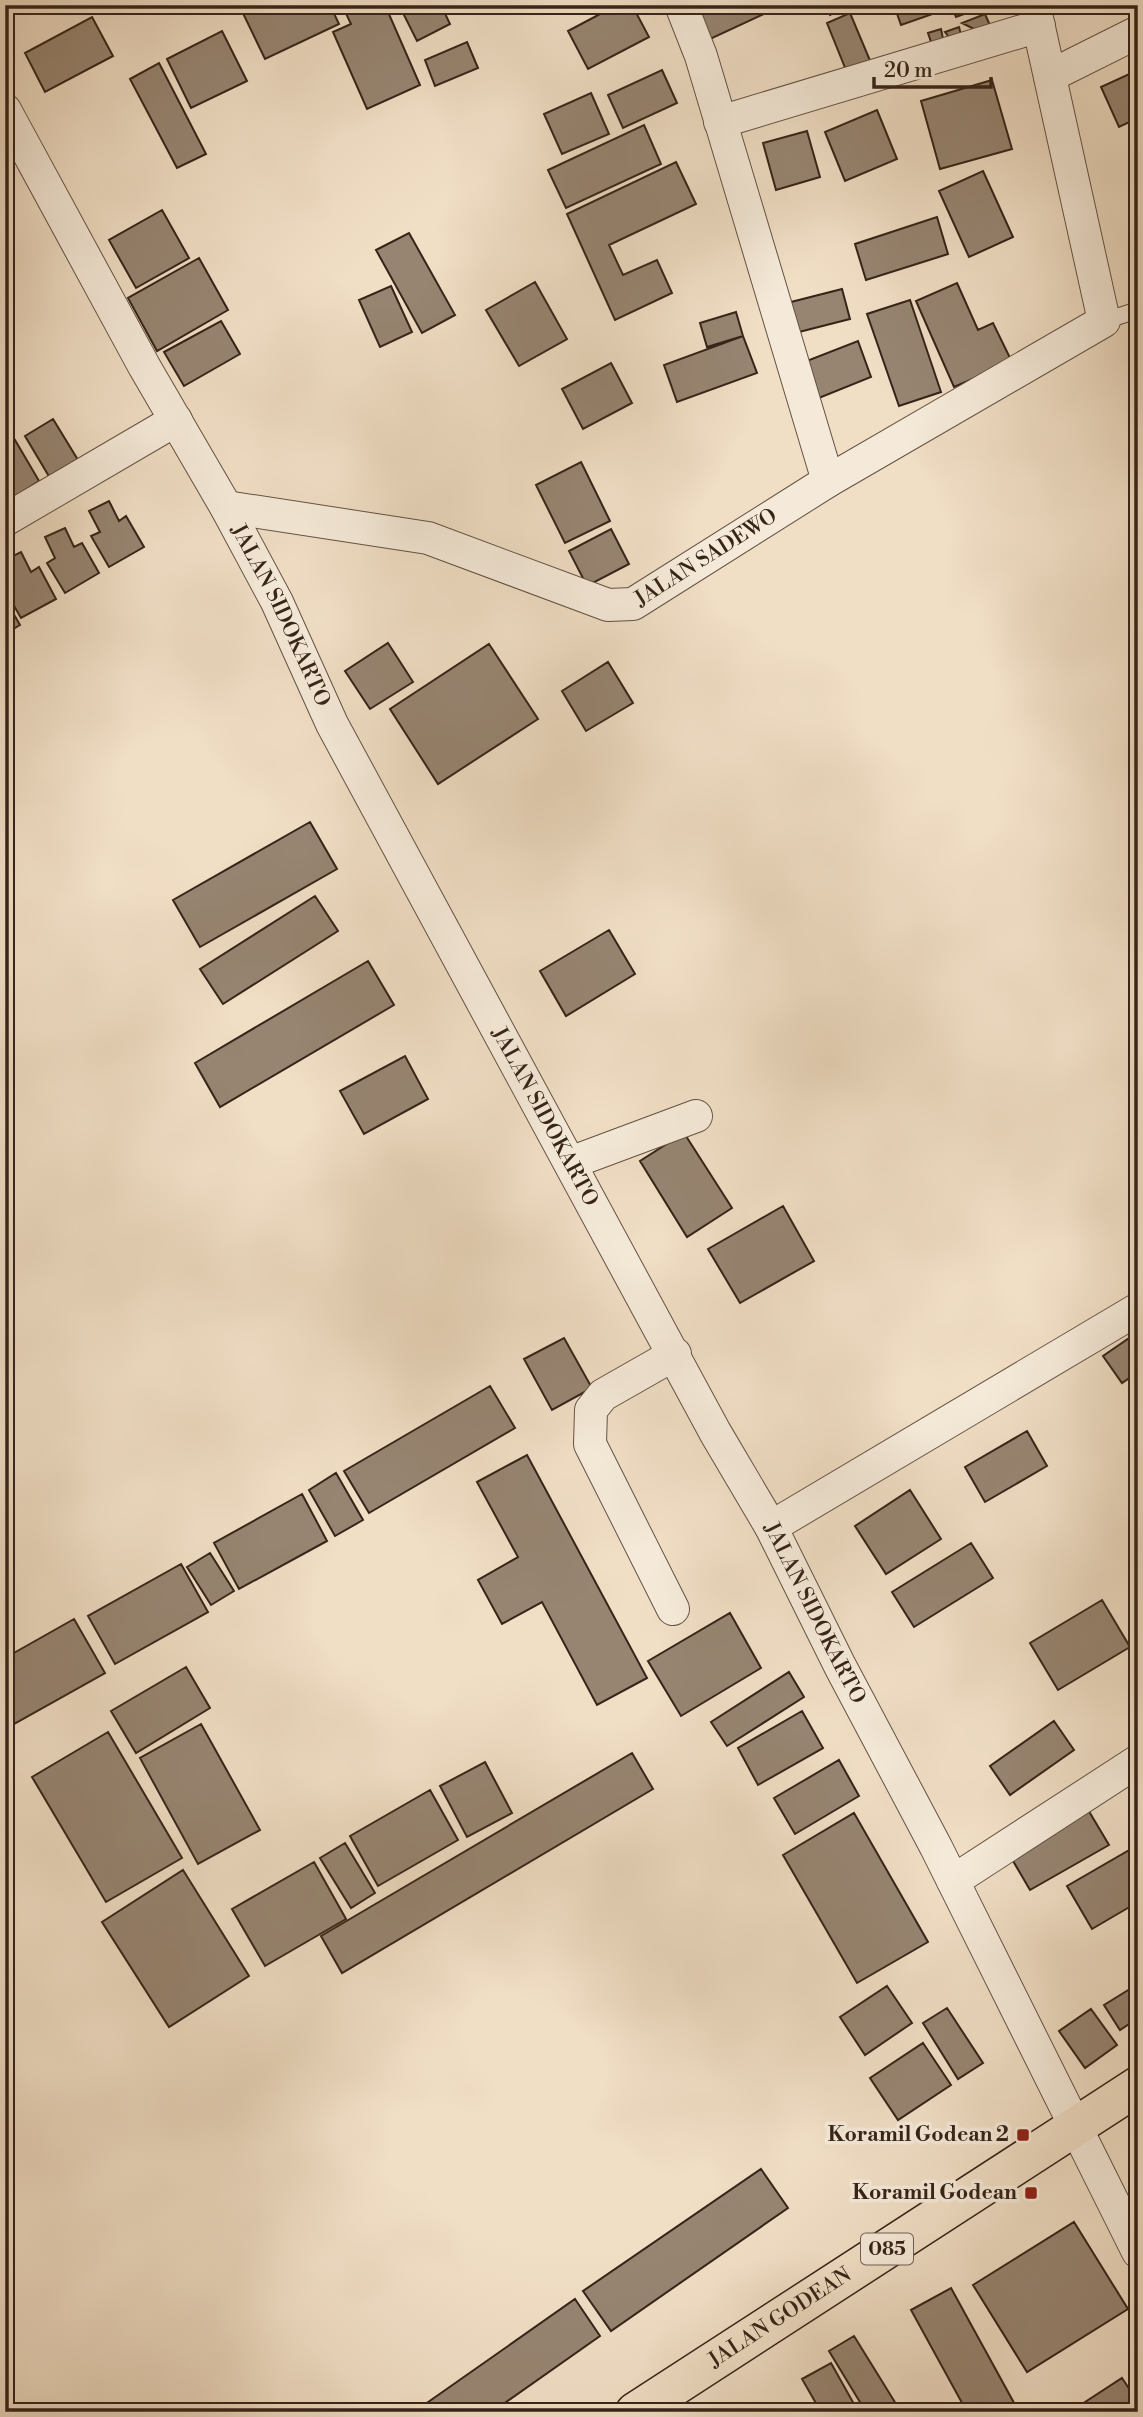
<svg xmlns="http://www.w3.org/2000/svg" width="1143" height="2417" font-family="'Libre Bodoni',serif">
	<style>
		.building { fill: #978572; stroke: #362419; stroke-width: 2 }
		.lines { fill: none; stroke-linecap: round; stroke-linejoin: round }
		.lane-casing { stroke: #645244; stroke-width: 18 }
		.street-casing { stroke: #645244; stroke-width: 34 }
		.primary-casing { stroke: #362419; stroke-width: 41 }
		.lane { stroke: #f5ead9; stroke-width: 16 }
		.street { stroke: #f5ead9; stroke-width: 32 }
		.primary { stroke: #f0dec5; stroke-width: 38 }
		.poi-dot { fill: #8f2418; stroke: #f5ead9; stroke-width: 2.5 }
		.labels { text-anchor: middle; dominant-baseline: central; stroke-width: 7; stroke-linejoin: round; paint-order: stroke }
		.shield { fill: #f5ead9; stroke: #6f5f53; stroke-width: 2 }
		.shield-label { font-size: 19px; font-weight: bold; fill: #362419 }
		.street-label { font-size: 21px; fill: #362419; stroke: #f5ead9 }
		.poi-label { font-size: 21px; font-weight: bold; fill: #362419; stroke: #f5ead9; text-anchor: end }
	</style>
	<rect width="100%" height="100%" fill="#f0dec5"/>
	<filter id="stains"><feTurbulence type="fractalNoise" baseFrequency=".00286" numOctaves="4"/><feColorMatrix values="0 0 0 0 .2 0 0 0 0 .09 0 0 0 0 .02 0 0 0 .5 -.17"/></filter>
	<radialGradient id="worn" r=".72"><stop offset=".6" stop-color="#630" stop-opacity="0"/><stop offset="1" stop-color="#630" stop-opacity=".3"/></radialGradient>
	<path class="building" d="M239,5H330L339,24L265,59Z
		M342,5H385L420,85L367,109L333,32L351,24Z
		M399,5H441L450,24L417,41Z
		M617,5H632L649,37L588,69L568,31Z
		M693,5H783L708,40Z
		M825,5H851L830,15Z
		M894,5H945L947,9L901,25Z
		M951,5H985L986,6L956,17Z
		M850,13L874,70L850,80L827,23Z
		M985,14L992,30H976L962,23Z
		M92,17L113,56L45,92L25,53Z
		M959,27L962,38L952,41L945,32Z
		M941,29L944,44L932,45L928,33Z
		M222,31L247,81L191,108L167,59Z
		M467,42L478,68L435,86L425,60Z
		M159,63L206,154L177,168L130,79Z
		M662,70L677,103L623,128L608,95Z
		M1138,70V118L1119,127L1101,87Z
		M992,80L1012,149L940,169L921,101Z
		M591,93L609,134L562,154L544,114Z
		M877,110L897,159L845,181L825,132Z
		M644,125L661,164L566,208L548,170Z
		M807,131L820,177L776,190L763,143Z
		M676,162L696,204L609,245L623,275L657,260L672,293L615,320L567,214Z
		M983,171L1013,237L969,257L939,191Z
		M162,210L189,258L136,288L109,240Z
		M937,217L948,254L866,280L855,244Z
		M409,233L455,315L422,333L376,250Z
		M199,258L228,310L157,351L128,298Z
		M535,282L567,339L519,366L486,310Z
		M957,283L978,330L993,323L1012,362L954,387L916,301Z
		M391,286L412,332L380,347L359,300Z
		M842,289L850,319L795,333L787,303Z
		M910,300L941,392L899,406L867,314Z
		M736,312L743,336L707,347L700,323Z
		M221,321L240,354L184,386L164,352Z
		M743,336L757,373L677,402L664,365Z
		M858,341L871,377L814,400L799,364Z
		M611,363L632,403L583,429L562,389Z
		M53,419L78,460L50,478L25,436Z
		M15,440L39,481L12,499L5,488V446Z
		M581,462L610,521L565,543L536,485Z
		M109,501L119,521L126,516L144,547L109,567L91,536L100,532L89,511Z
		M65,528L74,547L82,543L99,573L65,593L47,563L55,558L45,537Z
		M611,529L629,564L587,586L569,551Z
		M21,552L31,572L39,567L56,599L21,618L5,590L11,583L5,571V560Z
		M5,599L20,625L5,634Z
		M388,643L413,682L370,709L345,671Z
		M489,644L538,719L438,784L390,709Z
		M608,662L633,703L586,731L562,691Z
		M310,822L337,869L200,947L173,900Z
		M315,896L338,931L223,1004L200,969Z
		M609,930L635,974L566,1016L540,971Z
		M368,961L394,1005L220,1107L195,1063Z
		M405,1056L428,1099L364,1134L340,1091Z
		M684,1133L732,1208L687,1237L640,1161Z
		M783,1206L814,1261L740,1303L708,1249Z
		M1138,1332V1372L1122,1383L1103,1356Z
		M564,1338L592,1388L552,1410L524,1359Z
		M490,1386L515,1428L369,1513L344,1471Z
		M1027,1431L1047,1466L985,1502L965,1467Z
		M527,1455L647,1678L597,1705L542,1602L502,1624L478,1580L518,1557L477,1482Z
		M336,1473L363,1520L335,1536L309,1490Z
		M910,1490L941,1539L886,1574L855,1526Z
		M302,1494L327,1541L239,1589L214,1543Z
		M971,1543L993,1578L914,1627L892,1592Z
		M210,1553L234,1591L211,1605L187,1567Z
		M181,1564L208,1612L115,1664L88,1616Z
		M1102,1600L1130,1647L1058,1690L1030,1643Z
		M730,1613L761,1668L681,1716L648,1661Z
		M74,1619L105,1673L5,1729V1658Z
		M186,1667L210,1708L136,1753L111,1711Z
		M789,1672L804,1697L727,1746L711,1722Z
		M802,1711L823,1748L758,1785L738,1748Z
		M1054,1721L1074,1750L1010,1795L990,1766Z
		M201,1724L260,1830L198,1864L140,1758Z
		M108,1732L182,1858L106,1902L32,1777Z
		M632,1753L653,1789L342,1973L321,1936Z
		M839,1760L859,1796L795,1834L774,1798Z
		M485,1762L512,1813L467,1837L440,1786Z
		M430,1790L458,1840L378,1886L350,1836Z
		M1087,1808L1109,1845L1030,1890L1009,1854Z
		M854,1813L928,1942L857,1983L783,1855Z
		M345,1843L375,1893L351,1908L320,1858Z
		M1138,1845V1902L1092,1929L1067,1886Z
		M314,1862L346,1919L265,1966L232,1909Z
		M183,1870L249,1976L169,2027L102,1922Z
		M1138,1984V2018L1120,2030L1104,2005Z
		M887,1986L912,2023L865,2055L840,2017Z
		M947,2008L983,2063L958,2079L923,2023Z
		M1091,2009L1117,2045L1085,2068L1059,2031Z
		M923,2043L951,2085L898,2120L870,2078Z
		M761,2169L788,2208L611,2331L583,2291Z
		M1074,2222L1128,2309L1027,2372L973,2285Z
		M951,2288L1019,2412H967L911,2310Z
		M575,2299L600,2336L492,2412H414Z
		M854,2336L901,2412H866L829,2351Z
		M831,2363L854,2404L840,2412H821L802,2379Z
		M1122,2378L1138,2402V2412H1087L1082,2404Z"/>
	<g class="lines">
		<defs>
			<path id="lane" d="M1104,321L1138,310"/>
			<g id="street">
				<path d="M681,5L701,56L828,481"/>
				<path d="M1050,76L1138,32"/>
				<path id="s1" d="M5,110L144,366L226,507L277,602L332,724L715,1432L771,1527L840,1666L936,1847L1138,2252"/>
				<path d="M720,122L1039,26"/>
				<path id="s2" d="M226,507L428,538L608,605L633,604L828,481L1104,321L1034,5"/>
				<path d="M5,520L176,420"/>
				<path d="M570,1163L696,1116"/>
				<path d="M771,1527L1138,1309"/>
				<path d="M673,1609L590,1444L591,1410L603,1395L675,1354"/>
				<path d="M953,1881L1138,1761"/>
			</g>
			<g id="primary">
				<path id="s3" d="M635,2412L1138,2086"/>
			</g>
		</defs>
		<use href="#lane" class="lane-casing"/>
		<use href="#street" class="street-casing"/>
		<use href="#primary" class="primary-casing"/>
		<use href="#lane" class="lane"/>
		<use href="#street" class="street"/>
		<use href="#primary" class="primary"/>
	</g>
	<g class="poi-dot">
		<rect x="1016" y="2128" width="14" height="14" rx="3.5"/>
		<rect x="1024" y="2186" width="14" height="14" rx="3.5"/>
	</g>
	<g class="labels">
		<rect class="shield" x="861" y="2233.5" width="52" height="31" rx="5"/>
		<g class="shield-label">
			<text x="887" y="2249">085</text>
		</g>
		<g class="street-label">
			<text stroke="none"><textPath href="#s2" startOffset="508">JALAN SADEWO</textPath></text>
			<text stroke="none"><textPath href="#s1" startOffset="576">JALAN SIDOKARTO</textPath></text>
			<text stroke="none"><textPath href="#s1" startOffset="1143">JALAN SIDOKARTO</textPath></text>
			<text stroke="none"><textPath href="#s1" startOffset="1708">JALAN SIDOKARTO</textPath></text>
			<text stroke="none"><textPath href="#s3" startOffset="173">JALAN GODEAN</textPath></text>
		</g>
		<g class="poi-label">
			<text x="1009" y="2135">Koramil Godean 2</text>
			<text x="1017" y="2193">Koramil Godean</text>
		</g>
	</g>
	<rect width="1143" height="2417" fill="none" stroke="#f0dec5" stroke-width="28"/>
	<rect x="7" y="7" width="1129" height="2403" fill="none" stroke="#362419" stroke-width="3.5"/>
	<rect x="14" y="14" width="1115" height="2389" fill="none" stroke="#362419" stroke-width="2"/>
	<path d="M874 77v10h117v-10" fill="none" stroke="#362419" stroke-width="3.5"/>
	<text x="884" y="77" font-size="21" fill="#362419" stroke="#f5ead9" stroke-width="5" paint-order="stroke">20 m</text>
	<rect width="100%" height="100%" filter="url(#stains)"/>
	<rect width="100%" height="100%" fill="url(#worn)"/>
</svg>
